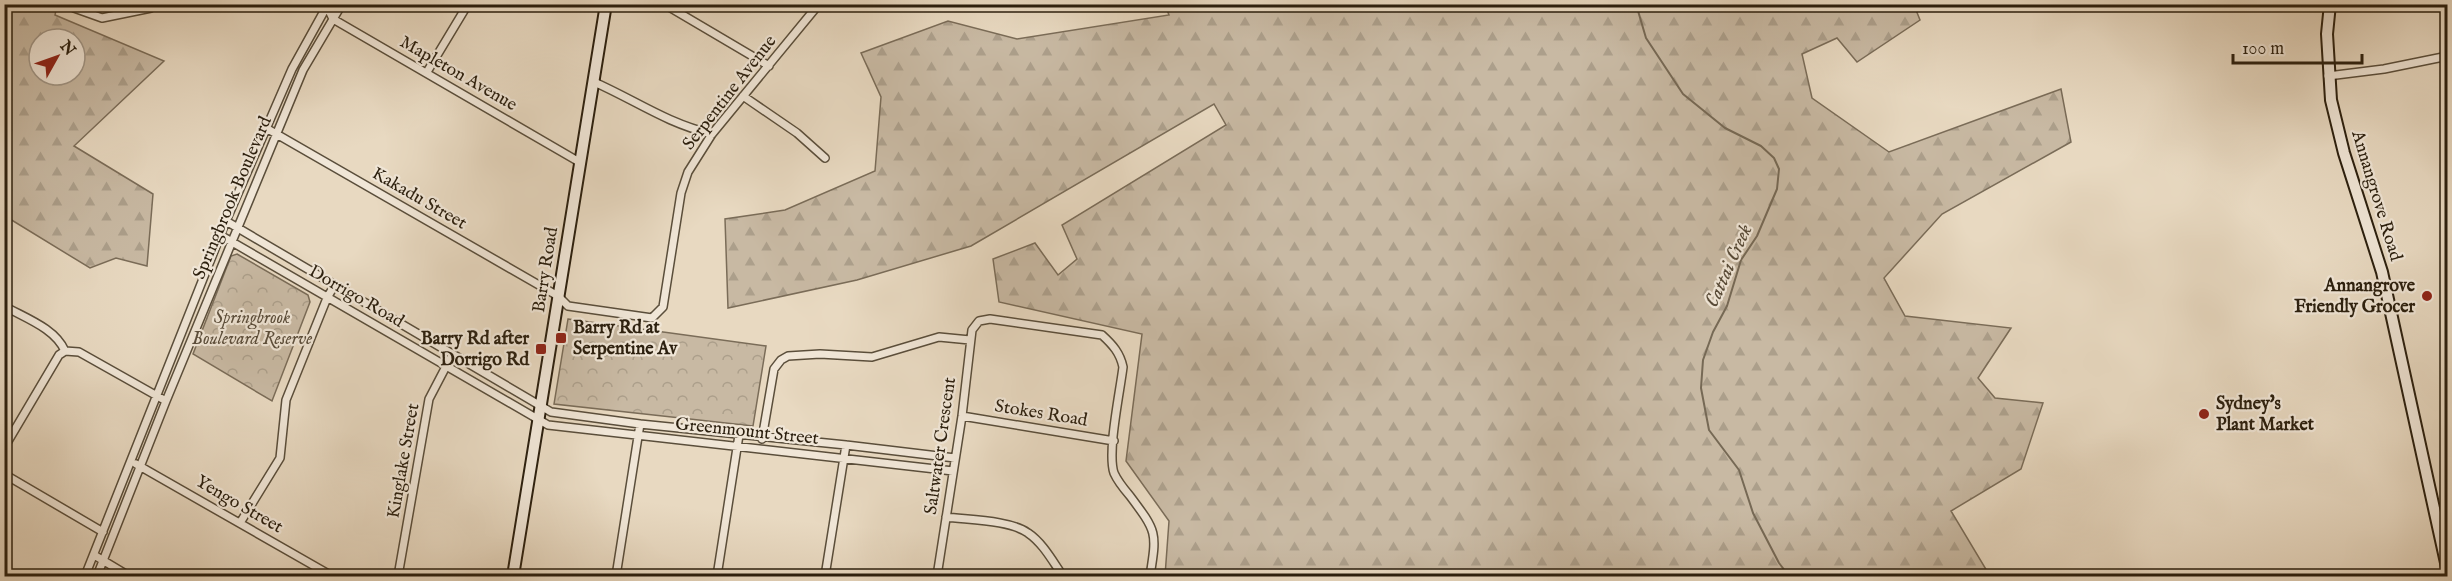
<svg xmlns="http://www.w3.org/2000/svg" width="2452" height="581" font-family="'IM FELL English',serif">
	<style>
		.forest { fill: url(#forest-firs); stroke: #7a6c58; stroke-width: 1.5; fill-rule: evenodd }
		.park { fill: url(#park-crowns); stroke: #7a6c58; stroke-width: 1.5 }
		.lines { fill: none; stroke-linecap: round; stroke-linejoin: round }
		.stream { stroke: #766955; stroke-width: 2 }
		.street-casing { stroke: #5a4e3b; stroke-width: 10 }
		.secondary-casing { stroke: #2b1f0e; stroke-width: 14 }
		.street { stroke: #f0e6d7; stroke-width: 7 }
		.secondary { stroke: #f0e6d7; stroke-width: 10 }
		.poi-dot { fill: #8f2418; stroke: #f0e6d7; stroke-width: 2 }
		.labels { text-anchor: middle; dominant-baseline: central; stroke-width: 4.5; stroke-linejoin: round; paint-order: stroke }
		.street-label { font-size: 18px; fill: #2b1f0e; stroke: #f0e6d7 }
		.poi-label { font-size: 18px; font-weight: bold; fill: #2b1f0e; stroke: #f0e6d7; text-anchor: end }
		.park-label { font-size: 18px; font-style: italic; fill: #5a4d3b; stroke: #f0e6d7 }
		.water-label { font-size: 20px; font-style: italic; fill: #574a37; stroke: #f0e6d7 }
	</style>
	<defs>
		<pattern id="forest-firs" width="22" height="20" patternUnits="userSpaceOnUse" patternTransform="scale(1.5)"><rect width="22" height="20" fill="#c8b9a3"/><path d="M5 1l3.5 6h-7zM16 11l3.5 6h-7z" fill="#ac9f8b"/></pattern>
		<pattern id="park-crowns" width="20" height="18" patternUnits="userSpaceOnUse" patternTransform="scale(1.5)"><rect width="20" height="18" fill="#c8b9a3"/><path d="M2 6a3 3 0 1 1 6 0M12 15a3 3 0 1 1 6 0" fill="none" stroke="#ac9f8b"/></pattern>
	</defs>
	<rect width="100%" height="100%" fill="#e8d9c1"/>
	<filter id="stains"><feTurbulence type="fractalNoise" baseFrequency=".00333" numOctaves="4"/><feColorMatrix values="0 0 0 0 .2 0 0 0 0 .09 0 0 0 0 .02 0 0 0 .5 -.17"/></filter>
	<radialGradient id="worn" r=".72"><stop offset=".6" stop-color="#630" stop-opacity="0"/><stop offset="1" stop-color="#630" stop-opacity=".3"/></radialGradient>
	<path class="forest" d="M4,5H57L55,15L164,61L74,146L153,194L147,266L116,258L90,268L5,216ZM39,39H75V75H39Z
		M1165,5H1914L1920,20L1857,62L1837,38L1802,54L1812,98L1889,152L2061,89L2071,142L1942,214L1884,278L1905,316L2011,328L1978,378L1995,398L2043,403L2021,469L1951,511L1990,576H1165L1169,521L1126,461L1142,334L999,302L993,259L1035,243L1058,275L1077,259L1062,225L1226,125L1214,104L971,246L857,280L728,308L725,219L785,210L875,171L881,97L861,53L948,21L1017,39L1169,15Z"/>
	<path class="park" d="M237,254L308,295L310,302L272,401L193,354L231,256Z
		M568,319L766,346L753,426L554,404Z"/>
	<g class="lines">
		<path class="stream" d="M1636,4L1646,38L1683,94L1725,128L1761,146L1774,158L1779,169L1777,189L1757,236L1741,260L1727,306L1713,332L1703,360L1701,388L1709,430L1739,470L1753,513L1779,563L1789,576"/>
		<defs>
			<path id="street" d="M326,4L333,19L581,163
				M664,4L769,66
				M74,8L102,18L151,8L155,4
				M427,72L468,4
				M2328,76L2384,69L2448,56
				M594,82C635,100 666,123 712,134
				M743,96L797,133L825,158
				M266,128L558,296L568,306L652,318L663,307L681,193L688,172L712,134L819,4
				M226,221L551,412L640,424L846,445L955,458
				M220,235L548,425L953,471
				M4,306C25,318 55,328 65,351L79,352L166,401
				M962,416L1114,441
				M762,439L774,369L781,360L788,356L820,354L872,357L939,337L970,340
				M4,448L59,355L65,351
				M136,464L332,576
				M4,474L103,532
				M946,517C968,520 1010,520 1028,533C1043,543 1053,562 1063,576
				M240,523L280,458L286,400L327,298L334,286
				M94,555L129,576
				M85,576L226,221L292,69L328,4
				M97,576L166,401L303,70L342,4
				M398,576L429,399L452,355
				M616,576L640,424
				M717,576L739,435
				M825,576L846,445
				M937,576L962,416L972,330L979,321L990,319L1102,335C1113,345 1120,353 1123,367C1120,392 1107,452 1114,473C1118,482 1124,489 1130,496C1157,532 1157,532 1150,576"/>
			<path id="secondary" d="M2330,4L2327,34L2331,100L2344,153L2382,272L2448,572
				M513,576L606,4"/>
		</defs>
		<use href="#street" class="street-casing"/>
		<use href="#secondary" class="secondary-casing"/>
		<use href="#street" class="street"/>
		<use href="#secondary" class="secondary"/>
	</g>
	<g class="poi-dot">
		<circle cx="2427" cy="296" r="6"/>
		<rect x="555" y="332" width="12" height="12" rx="3"/>
		<rect x="535" y="343" width="12" height="12" rx="3"/>
		<circle cx="2204" cy="414" r="6"/>
	</g>
	<g class="labels">
		<g class="street-label">
			<text transform="translate(458 74) rotate(30)">Mapleton Avenue</text>
			<text transform="translate(730 93) rotate(-52)">Serpentine Avenue</text>
			<text transform="translate(2376 196) rotate(73)">Annangrove Road</text>
			<text transform="translate(233 198) rotate(-67)">Springbrook Boulevard</text>
			<text transform="translate(419 199) rotate(30)">Kakadu Street</text>
			<text transform="translate(546 270) rotate(-81)">Barry Road</text>
			<text transform="translate(356 297) rotate(30)">Dorrigo Road</text>
			<text transform="translate(1041 414) rotate(9)">Stokes Road</text>
			<text transform="translate(747 432) rotate(6)">Greenmount Street</text>
			<text transform="translate(941 446) rotate(-82)">Saltwater Crescent</text>
			<text transform="translate(404 461) rotate(-80)">Kinglake Street</text>
			<text transform="translate(239 505) rotate(30)">Yengo Street</text>
		</g>
		<g class="poi-label">
			<text x="2415" y="286">Annangrove<tspan x="2415" dy="21">Friendly Grocer</tspan></text>
			<text x="573" y="328" text-anchor="start">Barry Rd at<tspan x="573" dy="21">Serpentine Av</tspan></text>
			<text x="529" y="339">Barry Rd after<tspan x="529" dy="21">Dorrigo Rd</tspan></text>
			<text x="2216" y="404" text-anchor="start">Sydney's<tspan x="2216" dy="21">Plant Market</tspan></text>
		</g>
		<g class="park-label">
			<text x="252" y="318">Springbrook<tspan x="252" dy="21">Boulevard Reserve</tspan></text>
		</g>
		<g class="water-label">
			<text transform="translate(1729 266) rotate(-66)">Cattai Creek</text>
		</g>
	</g>
	<rect width="2452" height="581" fill="none" stroke="#e8d9c1" stroke-width="24"/>
	<rect x="6" y="6" width="2440" height="569" fill="none" stroke="#2b1f0e" stroke-width="3"/>
	<rect x="12" y="12" width="2428" height="557" fill="none" stroke="#2b1f0e" stroke-width="1.5"/>
	<g transform="translate(57 57) rotate(50)"><circle r="28" fill="#f0e6d7" stroke="#a19687" stroke-width="1.5"/>
	<path d="M0-4.5L10 22L0 15L-10 22Z" fill="#8f2418"/>
	<text y="-9" font-size="16" font-weight="bold" text-anchor="middle" fill="#2b1f0e">N</text>
	</g>
	<path d="M2233 54v9h129v-9" fill="none" stroke="#2b1f0e" stroke-width="3"/>
	<text x="2242" y="54" font-size="18" fill="#2b1f0e" stroke="#f0e6d7" stroke-width="4.5" paint-order="stroke">100 m</text>
	<rect width="100%" height="100%" filter="url(#stains)"/>
	<rect width="100%" height="100%" fill="url(#worn)"/>
</svg>
